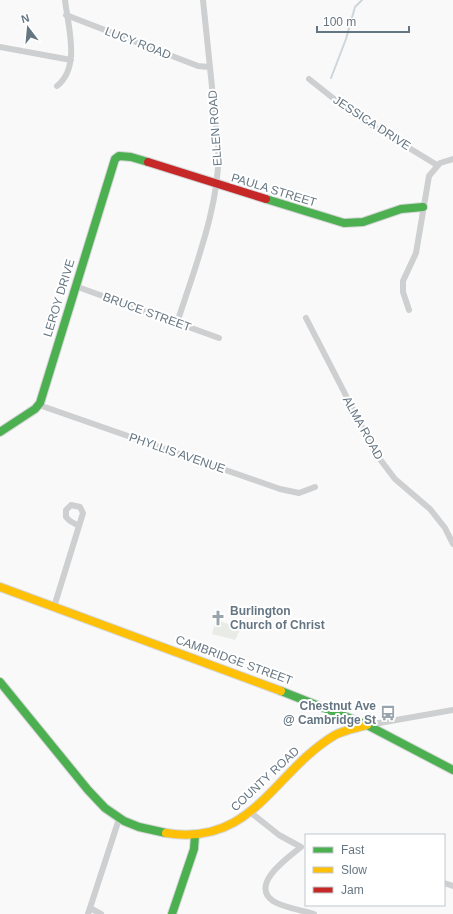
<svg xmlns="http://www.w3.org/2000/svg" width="453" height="914" font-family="Helvetica,sans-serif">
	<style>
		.green { fill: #e8ebe6 }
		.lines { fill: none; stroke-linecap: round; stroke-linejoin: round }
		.stream { stroke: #ced6d9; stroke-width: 2 }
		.fast-casing { stroke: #d5d6d7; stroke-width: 10 }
		.slow-casing { stroke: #d5d6d7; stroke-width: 10 }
		.jam-casing { stroke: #d5d6d7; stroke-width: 10 }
		.street { stroke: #cecfd0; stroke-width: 6 }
		.fast { stroke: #4caf50; stroke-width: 8 }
		.slow { stroke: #ffc107; stroke-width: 8 }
		.jam { stroke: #c62828; stroke-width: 8 }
		.labels { text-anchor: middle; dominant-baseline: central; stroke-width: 4; stroke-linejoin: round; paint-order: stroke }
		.street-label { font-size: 12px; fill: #657683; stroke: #fff }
		.poi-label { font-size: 12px; font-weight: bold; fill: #657683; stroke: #fff; text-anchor: start }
	</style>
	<rect width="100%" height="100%" fill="#f9f9f9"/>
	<path class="green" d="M216,620L241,628L235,640L212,634Z"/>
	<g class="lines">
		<path class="stream" d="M331,78L346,39L355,7L362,0"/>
		<defs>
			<path id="fast" d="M266,199L344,223L363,222L401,209L423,207
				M0,432L35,409L40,403L115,159L119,156L131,157L148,162
				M0,682L88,790L105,808L124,821L139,827L166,833
				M281,691L367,725L453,770
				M172,914L194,849L195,835"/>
			<path id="slow" d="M0,587L281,691
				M166,833C253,847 273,772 335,735C344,730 357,728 367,725"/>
			<path id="jam" d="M148,162L266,199"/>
		</defs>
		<use href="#fast" class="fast-casing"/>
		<use href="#slow" class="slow-casing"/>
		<use href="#jam" class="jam-casing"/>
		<path class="street" d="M66,15L198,66L209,67
			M0,47L71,60
			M309,79L353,114L437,165
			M57,86C81,67 68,27 65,0
			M75,286L219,338
			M409,310L403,292V281L416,253L429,176L440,163L453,159
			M306,318L376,454L395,479L430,509L445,528L453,544
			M177,323C194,270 222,200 218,145L203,0
			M39,405L280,489L299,493L315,487
			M54,607L79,526L83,513L80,507L71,505L66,510V517L70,521L79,526
			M368,725L453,710
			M250,812L279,835L301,847C289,857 249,884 273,901C284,908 302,910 314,914
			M444,883L453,886
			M90,908L101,914
			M88,914L119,819"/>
		<use href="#fast" class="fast"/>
		<use href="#slow" class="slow"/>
		<use href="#jam" class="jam"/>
	</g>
	<defs>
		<symbol id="church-bare" viewBox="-9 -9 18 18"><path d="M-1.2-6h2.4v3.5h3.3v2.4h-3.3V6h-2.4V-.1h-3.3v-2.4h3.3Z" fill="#99a4ac" stroke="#fff" stroke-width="2.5" paint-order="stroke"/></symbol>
		<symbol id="bus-bare" viewBox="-9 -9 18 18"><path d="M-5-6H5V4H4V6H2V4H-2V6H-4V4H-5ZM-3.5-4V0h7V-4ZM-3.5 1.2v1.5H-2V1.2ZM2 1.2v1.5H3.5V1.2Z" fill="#99a4ac" stroke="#fff" stroke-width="2.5" paint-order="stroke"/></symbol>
	</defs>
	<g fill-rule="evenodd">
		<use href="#church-bare" x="207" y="607" width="22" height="22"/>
		<use href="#bus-bare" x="377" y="702" width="22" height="22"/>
	</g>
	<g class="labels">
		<g class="street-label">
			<text transform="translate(138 43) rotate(21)">LUCY ROAD</text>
			<text transform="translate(372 123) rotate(33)">JESSICA DRIVE</text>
			<text transform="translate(215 128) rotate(-94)">ELLEN ROAD</text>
			<text transform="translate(274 190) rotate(17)">PAULA STREET</text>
			<text transform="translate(59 298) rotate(-73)">LEROY DRIVE</text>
			<text transform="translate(147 312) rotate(20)">BRUCE STREET</text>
			<text transform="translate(363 428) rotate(61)">ALMA ROAD</text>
			<text transform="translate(177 453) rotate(19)">PHYLLIS AVENUE</text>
			<text transform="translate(234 660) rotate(20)">CAMBRIDGE STREET</text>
			<text transform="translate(265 779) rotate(-43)">COUNTY ROAD</text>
		</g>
		<g class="poi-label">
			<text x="230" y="611">Burlington<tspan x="230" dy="14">Church of Christ</tspan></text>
			<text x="376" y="706" text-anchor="end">Chestnut Ave<tspan x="376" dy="14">@ Cambridge St</tspan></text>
		</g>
	</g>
	<rect x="305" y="834" width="140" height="72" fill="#ffffff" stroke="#c1c8cd"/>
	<rect x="313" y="847" width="20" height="6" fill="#4caf50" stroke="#c1c8cd"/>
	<text x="341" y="854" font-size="12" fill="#657683">Fast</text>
	<rect x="313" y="867" width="20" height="6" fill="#ffc107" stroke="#c1c8cd"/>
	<text x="341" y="874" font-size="12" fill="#657683">Slow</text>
	<rect x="313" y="887" width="20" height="6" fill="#c62828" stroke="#c1c8cd"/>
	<text x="341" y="894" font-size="12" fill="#657683">Jam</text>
	<g transform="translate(28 28) rotate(344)" stroke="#ffffff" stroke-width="3" paint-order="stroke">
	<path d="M0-3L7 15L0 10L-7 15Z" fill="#657683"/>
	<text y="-6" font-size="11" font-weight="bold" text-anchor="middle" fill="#657683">N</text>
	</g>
	<path d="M317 26v6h92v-6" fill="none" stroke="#657683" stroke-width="2"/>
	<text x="323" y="26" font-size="12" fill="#657683" stroke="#ffffff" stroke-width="3" paint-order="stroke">100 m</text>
</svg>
